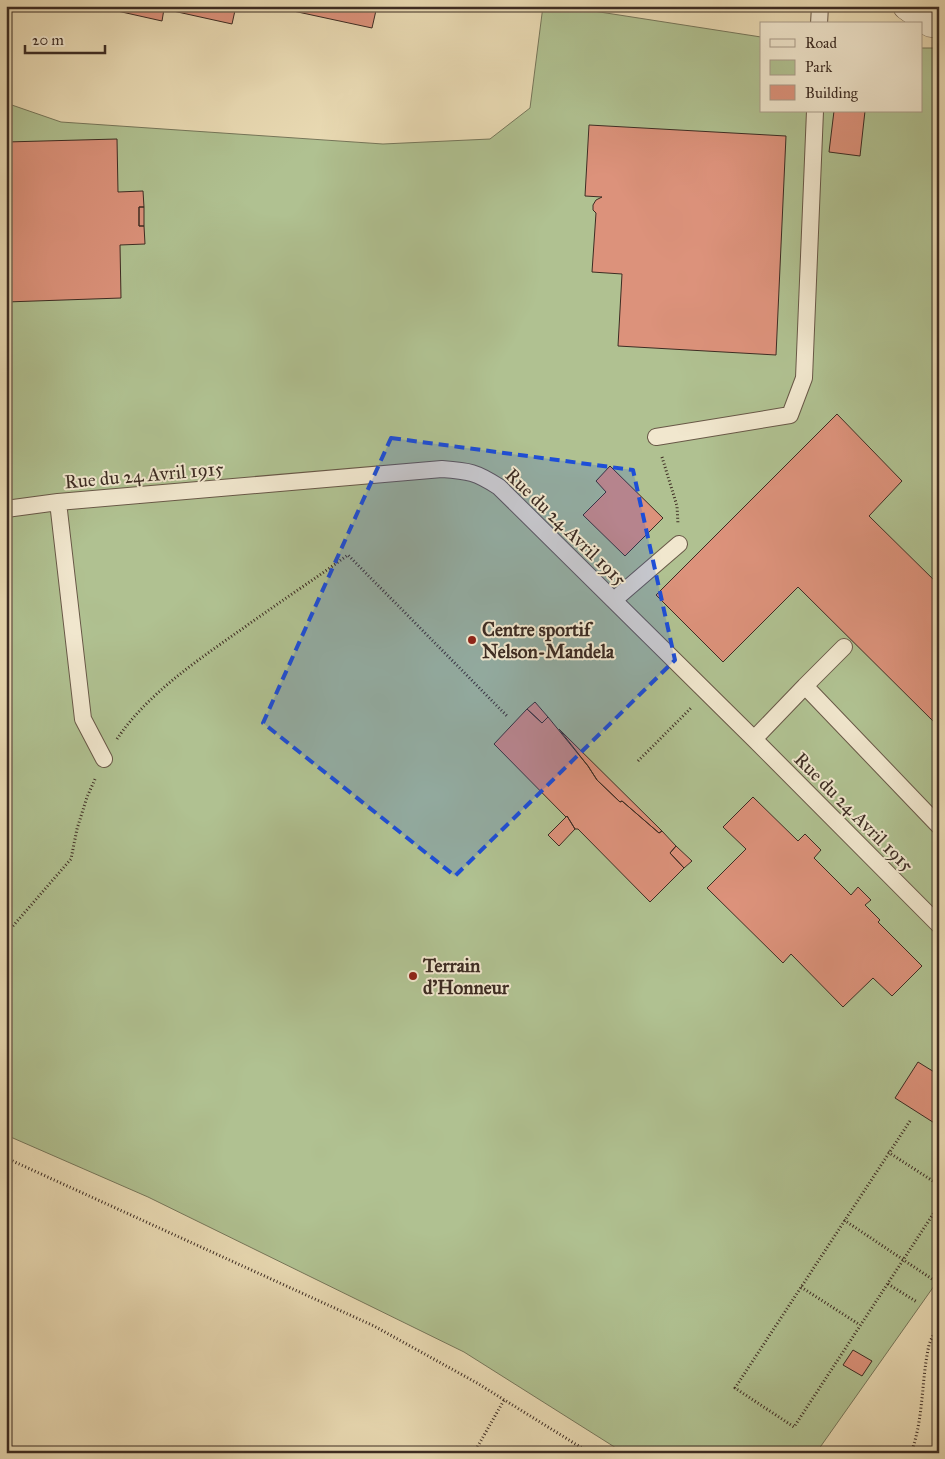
<svg xmlns="http://www.w3.org/2000/svg" width="945" height="1459" font-family="'IM FELL Great Primer',serif">
	<style>
		.green { fill: #b0c191; stroke: #76765a }
		.building { fill: #dc927b; stroke: #3d2c23 }
		.lines { fill: none; stroke-linecap: round; stroke-linejoin: round }
		.service-casing { stroke: #685847; stroke-width: 18 }
		.minor-casing { stroke: #685847; stroke-width: 29 }
		.path { stroke: #3d2c23; stroke-width: 3; stroke-dasharray: 1 2.5; stroke-linecap: butt }
		.service { stroke: #f1e7ce; stroke-width: 16 }
		.minor { stroke: #f1e7ce; stroke-width: 28 }
		.marked { fill: #1d4ed8; fill-opacity: 0.2; stroke: #1d4ed8; stroke-width: 4; stroke-dasharray: 10 6; stroke-linejoin: round }
		.poi-dot { fill: #8f2418; stroke: #f1e7ce; stroke-width: 2 }
		.labels { text-anchor: middle; dominant-baseline: central; stroke-width: 4; stroke-linejoin: round; paint-order: stroke }
		.street-label { font-size: 19px; fill: #3d2c23; stroke: #f1e7ce }
		.poi-label { font-size: 19px; font-weight: bold; fill: #3d2c23; stroke: #f1e7ce; text-anchor: start }
	</style>
	<rect width="100%" height="100%" fill="#e9dab3"/>
	<filter id="stains"><feTurbulence type="fractalNoise" baseFrequency=".004" numOctaves="4"/><feColorMatrix values="0 0 0 0 .2 0 0 0 0 .09 0 0 0 0 .02 0 0 0 .5 -.17"/></filter>
	<radialGradient id="worn" r=".72"><stop offset=".6" stop-color="#630" stop-opacity="0"/><stop offset="1" stop-color="#630" stop-opacity=".3"/></radialGradient>
	<path class="green" d="M543,6H561L761,37V111H921V48H939V1279L816,1453H624L464,1352L148,1197L6,1135V103L61,122L383,144L490,139L530,108Z"/>
	<path class="building" d="M95,6H236L232,24L164,9L162,21Z
		M270,6H377L372,28Z
		M834,111H865L860,156L829,152Z
		M589,125L786,136L776,355L618,346L622,274L592,272L596,213L593,210V205L596,200L602,197L585,196Z
		M117,139L118,192L143,191L144,207H139V226H144L145,244L120,245L121,298L6,302V142Z
		M139,207H144V226H139Z
		M837,414L902,481L869,516L939,585V727L798,587L723,662L656,595Z
		M610,466L663,518L625,556L583,515L606,492L596,481Z
		M535,702L548,717L542,723L527,709Z
		M527,709L542,723L548,717L588,766L597,780L620,802L622,801L659,833L662,831L676,846L670,853L684,868L650,902L578,829H575L567,816L566,817L494,744Z
		M559,729L662,831L659,833L622,801L620,802L597,780L588,766Z
		M753,797L798,841L805,834L821,850L814,858L851,895L858,887L871,900L865,905L880,920L878,922L922,966L892,996L873,978L843,1007L791,954L783,963L707,888L746,849L723,827Z
		M567,816L575,829L559,846L548,835Z
		M676,846L692,861L684,868L670,853Z
		M918,1062L939,1075V1126L895,1098Z
		M853,1350L872,1361L862,1376L843,1365Z"/>
	<g class="lines">
		<defs>
			<path id="service" d="M819,24L820,6
				M656,437L790,415L804,378L815,111
				M58,502L83,719L104,759
				M6,509L58,502L442,469C469,471 476,472 499,487L754,739L939,925
				M614,600L679,544
				M844,647L805,686L939,826
				M754,739L805,686"/>
			<path id="minor" d="M907,6L931,23H939"/>
		</defs>
		<use href="#service" class="service-casing"/>
		<use href="#minor" class="minor-casing"/>
		<path class="path" d="M662,457L677,506L678,524
			M117,739C147,694 198,660 242,629C277,604 313,580 348,555L508,717
			M638,761L692,707
			M6,934L71,859L77,829L87,797L96,777
			M910,1121L735,1388L794,1427L939,1205
			M888,1152L939,1185
			M6,1158L374,1326L477,1383L590,1453
			M844,1220L932,1279
			M888,1284L917,1302
			M801,1287L860,1325
			M474,1453L504,1400
			M911,1453C924,1418 921,1381 929,1345C931,1338 936,1331 939,1324"/>
		<use href="#service" class="service"/>
		<use href="#minor" class="minor"/>
	</g>
	<path class="marked" d="M391,438L633,470L675,660L455,876L263,723Z"/>
	<g class="poi-dot">
		<circle cx="472" cy="640" r="5"/>
		<circle cx="413" cy="976" r="5"/>
	</g>
	<g class="labels">
		<g class="street-label">
			<text transform="translate(144 475) rotate(-5)">Rue du 24 Avril 1915</text>
			<text transform="translate(566 527) rotate(44)">Rue du 24 Avril 1915</text>
			<text transform="translate(854 812) rotate(45)">Rue du 24 Avril 1915</text>
		</g>
		<g class="poi-label">
			<text x="482" y="629">Centre sportif<tspan x="482" dy="22">Nelson-Mandela</tspan></text>
			<text x="423" y="965">Terrain<tspan x="423" dy="22">d'Honneur</tspan></text>
		</g>
	</g>
	<rect width="945" height="1459" fill="none" stroke="#e9dab3" stroke-width="25"/>
	<rect x="8" y="8" width="930" height="1444" fill="none" stroke="#3d2c23" stroke-width="2.5"/>
	<rect x="12" y="12" width="920" height="1434" fill="none" stroke="#3d2c23"/>
	<rect x="760" y="22" width="162" height="90" fill="#f1e7ce" stroke="#a99c8a"/>
	<rect x="770" y="39" width="25" height="8" fill="#f1e7ce" stroke="#a99c8a"/>
	<text x="805" y="48" font-size="15" fill="#3d2c23">Road</text>
	<rect x="770" y="60" width="25" height="15" fill="#b0c191" stroke="#a99c8a"/>
	<text x="805" y="72" font-size="15" fill="#3d2c23">Park</text>
	<rect x="770" y="85" width="25" height="15" fill="#dc927b" stroke="#a99c8a"/>
	<text x="805" y="98" font-size="15" fill="#3d2c23">Building</text>
	<path d="M25 45v8h80v-8" fill="none" stroke="#3d2c23" stroke-width="2.5"/>
	<text x="32" y="45" font-size="15" fill="#3d2c23" stroke="#f1e7ce" stroke-width="4" paint-order="stroke">20 m</text>
	<rect width="100%" height="100%" filter="url(#stains)"/>
	<rect width="100%" height="100%" fill="url(#worn)"/>
</svg>
